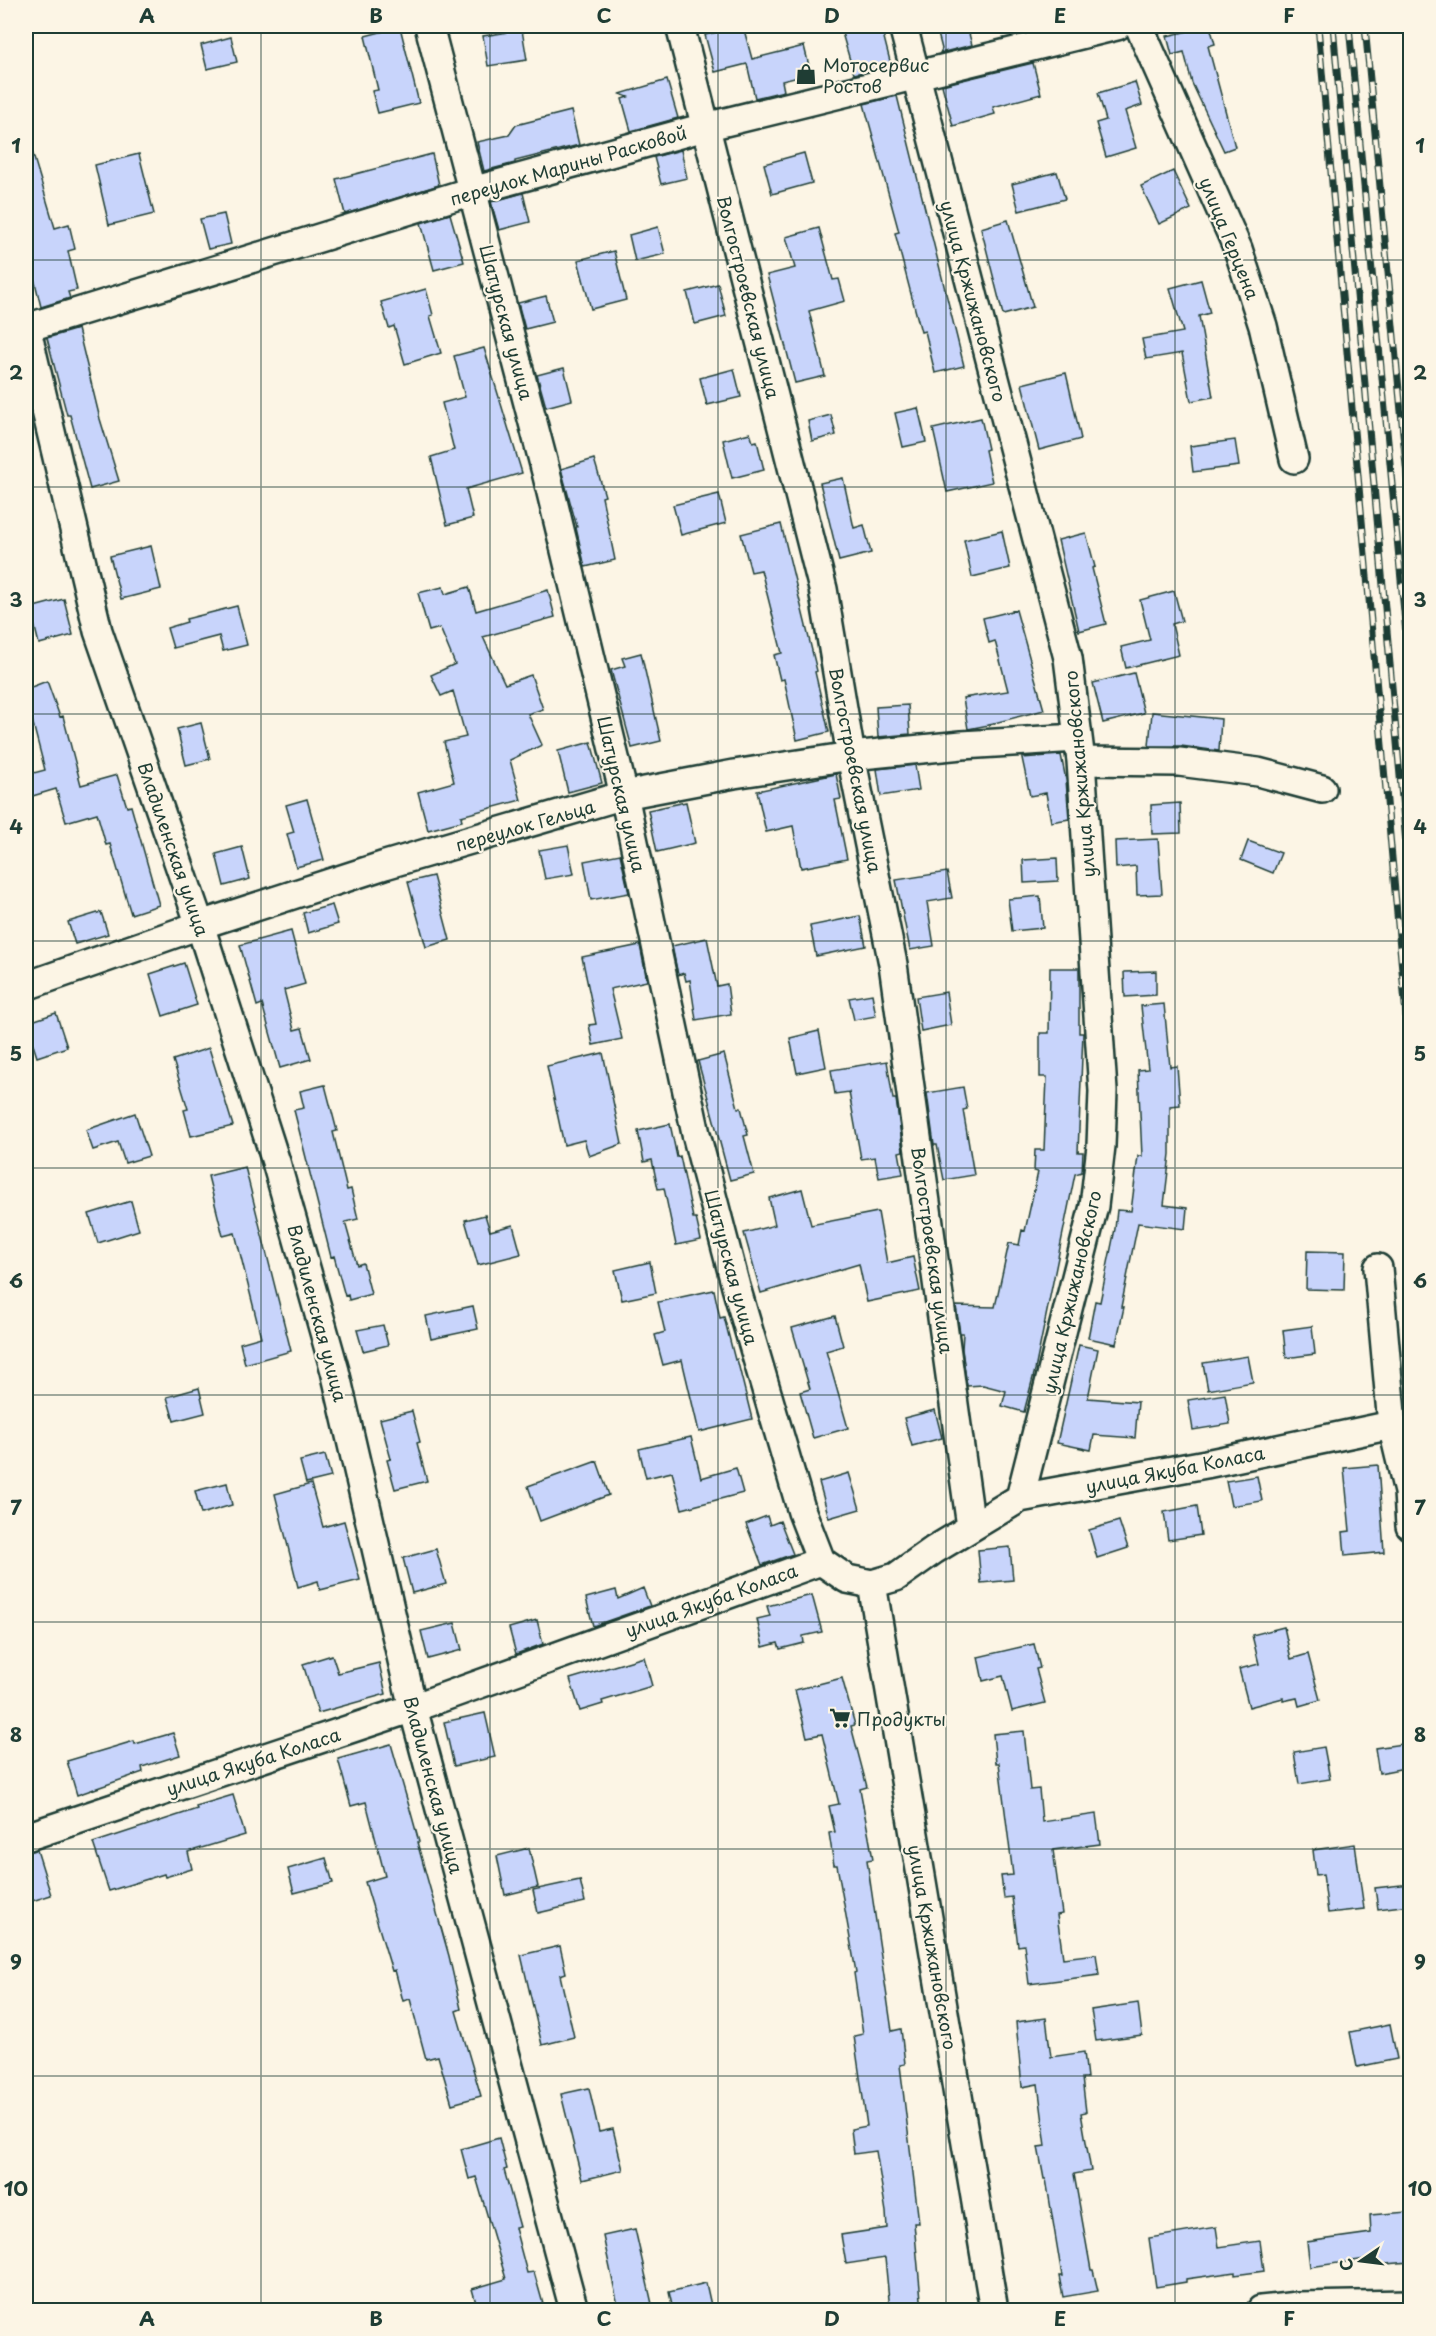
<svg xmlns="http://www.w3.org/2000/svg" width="1436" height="2336" font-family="'Playpen Sans',sans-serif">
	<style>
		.building { fill: #c8d4fb; stroke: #1f3d34; stroke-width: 1.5 }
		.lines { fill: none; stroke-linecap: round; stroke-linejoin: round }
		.minor-casing { stroke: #1f3d34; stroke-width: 32 }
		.minor { stroke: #fcf5e5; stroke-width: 27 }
		.rail-casing { stroke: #1f3d34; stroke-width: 7 }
		.rail { stroke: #fcf5e5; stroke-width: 4.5; stroke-dasharray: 14; stroke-linecap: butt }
		.grid { fill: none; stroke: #1f3d34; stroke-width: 1.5; stroke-opacity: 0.55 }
		.labels { text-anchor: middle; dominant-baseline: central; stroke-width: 4.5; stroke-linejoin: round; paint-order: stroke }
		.poi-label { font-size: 18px; fill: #1f3d34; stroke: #fcf5e5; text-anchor: start }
		.street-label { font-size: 18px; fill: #1f3d34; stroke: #fcf5e5 }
		.neatline { fill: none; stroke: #1f3d34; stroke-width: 2 }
		.grid-label { font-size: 20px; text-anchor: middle; font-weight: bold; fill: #1f3d34 }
	</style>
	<rect width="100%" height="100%" fill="#fcf5e5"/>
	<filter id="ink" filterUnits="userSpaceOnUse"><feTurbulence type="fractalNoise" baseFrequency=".0167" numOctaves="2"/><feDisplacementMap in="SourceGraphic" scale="12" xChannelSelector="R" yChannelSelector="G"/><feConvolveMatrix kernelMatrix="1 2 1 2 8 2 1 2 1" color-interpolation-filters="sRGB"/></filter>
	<g filter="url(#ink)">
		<path class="building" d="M743,26L752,59L804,46L811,74L782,81L784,91L755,98L747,64L715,72L705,35Z
			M840,26H881L891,65L888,64L889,66L854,74Z
			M936,26H967L972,45L940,53L942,49Z
			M1210,26L1215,44L1208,46L1235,147L1224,151L1192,83L1184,52L1172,55L1167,36Z
			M400,27L419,103L378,113L372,91L378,90L365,36Z
			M522,30L527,60L488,66L483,36Z
			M231,37L237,62L207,69L201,45Z
			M1033,63L1041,94L993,107L995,114L953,126L942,85Z
			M667,80L678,118L631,131L622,99L628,97L620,94Z
			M1135,82L1142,105L1125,111L1136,148L1106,157L1096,123L1106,120L1098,93Z
			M897,96L964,366L935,373L925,331L921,332L895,233L899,232L864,104Z
			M571,111L579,145L515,161V163L484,171L477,142L509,135L516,125Z
			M26,148H31L55,228L69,224L75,249L68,251L77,290L68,292L70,298L41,307L26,245Z
			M681,150L687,178L661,184L654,157Z
			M804,153L812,183L772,194L764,164Z
			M139,154L154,214L109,225L95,165Z
			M432,154L439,185L345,214L336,179Z
			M1173,171L1191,209L1159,224L1141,186Z
			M1057,172L1065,199L1019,211L1012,184Z
			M523,193L530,222L499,230L491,202Z
			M224,214L231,244L208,249L200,219Z
			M450,214L464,262L434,270L421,223Z
			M1008,220L1033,307L1003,315L981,228Z
			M658,227L665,254L635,261L629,235Z
			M819,228L833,280L839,279L845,301L809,311L825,376L795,383L767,275L795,268L786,237Z
			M614,251L626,300L591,309L578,260Z
			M1201,280L1210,313L1199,316L1213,397L1191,401L1182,353L1146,359L1142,339L1183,332L1170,288Z
			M718,284L726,316L695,324L687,292Z
			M426,289L433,315L430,316L441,353L405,364L394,326L389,328L381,302Z
			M546,296L553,322L525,329L518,303Z
			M78,329L100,419L119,481L90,489L70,415H67L47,338Z
			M484,348L522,473L466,489L473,518L447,525L431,457L454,450L442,403L465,397L454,356Z
			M564,368L572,400L546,407L537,375Z
			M734,369L741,397L707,405L700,378Z
			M1066,373L1081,439L1039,450L1022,384Z
			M918,408L926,442L903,447L895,413Z
			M831,415L836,435L812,441L808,421Z
			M981,418L988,449L985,450L992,482L947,492L933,429Z
			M750,433L753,442L757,441L764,470L732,478L723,440Z
			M1235,440L1239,466L1193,472L1190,446Z
			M594,459L605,496L602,497L615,560L585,567L576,528L577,527L561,469Z
			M843,478L854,528L864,525L871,553L839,561L820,483Z
			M719,494L726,523L681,535L673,505Z
			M781,524L817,671L815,672L829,732L797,740L784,679L780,680L774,655L782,653L761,570L751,572L741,534Z
			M1002,531L1010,568L972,577L964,540Z
			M1086,533L1095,567L1092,568L1106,624L1079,631L1058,540Z
			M151,546L161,589L121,599L110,556Z
			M443,587L445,594L469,587L476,611L548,590L555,617L483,637L505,684L531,675L543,709L528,714L542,745L510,760L521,800L461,816L462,821L428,830L418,792L454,782L444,742L466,737L453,691L441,696L431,675L455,664L440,628L429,631L418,593Z
			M1174,591L1182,621L1172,624L1179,655L1126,668L1121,647L1150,640L1140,600Z
			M64,599L73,635L39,644L30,608Z
			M237,606L247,645L223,651L219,636L173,648L167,628L187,622L186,619Z
			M1016,610L1044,710L994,723V724L968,729L963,698L1008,691L995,641L989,643L983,618Z
			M641,653L661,741L632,748L611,670L625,666L622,658Z
			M1134,673L1144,713L1103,723L1093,683Z
			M47,681L60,717L63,716L81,785L117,775L127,807L131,806L159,905L131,914L110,844L106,845L97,813L66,822L56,789L26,798V775L45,770L30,712L26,714V689Z
			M908,705L910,734L878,737L876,707Z
			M1152,712L1221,719L1219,751L1181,746H1149Z
			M201,723L210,759L186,765L177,729Z
			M591,742L602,783L568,792L558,751Z
			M1061,755L1066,780L1069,819L1051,822L1046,793L1030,796L1022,758Z
			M915,765L919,790L881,796L877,769Z
			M836,774L841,799L835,800L847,859L801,868L793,826L766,832L757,791Z
			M307,799L324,860L296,867L287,834L294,832L286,805Z
			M686,802L695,843L657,852L648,810Z
			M1180,803L1181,833L1152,834L1151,805Z
			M1158,839L1162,894L1137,895L1136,866L1116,868L1115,841Z
			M1248,841L1281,853L1273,873L1241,860Z
			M568,845L574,874L545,879L539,850Z
			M242,847L250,879L224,886L216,854Z
			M620,854L629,893L591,900L584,861Z
			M1057,858L1058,881L1024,883L1023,860Z
			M947,872L952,898L927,902L934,946L910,950L896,880Z
			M433,876L450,940L426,947L408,882Z
			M1040,896L1043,928L1012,931L1008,899Z
			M332,905L338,924L308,933L303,913Z
			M101,912L108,934L75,944L68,922Z
			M860,916L866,946L816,956L810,926Z
			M291,931L305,984L284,990L294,1030L302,1028L311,1059L280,1068L262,1004L257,1006L240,945Z
			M707,938L717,986L727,984L731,1014L696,1020L690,980L686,981L684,973L678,975L672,946Z
			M640,945L647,981L610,989L622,1039L593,1045L589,1025L596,1024L582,957Z
			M184,963L197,1005L163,1016L150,974Z
			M1050,968H1079V1033H1083L1078,1152H1083L1082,1172L1075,1174L1035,1370L1024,1412L1002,1406L1006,1391L983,1385L967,1386L962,1349L963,1333H960L956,1306L995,1307L1009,1243L1019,1245L1022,1230L1025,1231L1038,1172L1034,1171L1035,1150H1044L1047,1077H1040V1033H1049Z
			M1156,971V995L1125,997L1124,972Z
			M946,992L951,1025L921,1031L916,997Z
			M872,994L876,1016L854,1020L849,998Z
			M1164,1004L1170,1067L1177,1066L1180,1105L1170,1106V1154L1164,1205L1187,1208L1185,1229L1138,1223L1121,1307H1124L1116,1344L1088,1338L1095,1301L1100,1302L1115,1229L1117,1210L1131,1211L1138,1156H1142L1138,1070L1148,1069L1141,1006Z
			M56,1013L67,1047L37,1057L26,1023Z
			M819,1031L826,1067L797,1073L790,1038Z
			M209,1048L233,1126L191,1136L184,1110L188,1109L173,1060Z
			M603,1053L622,1144L589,1156L584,1140L564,1145L547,1066Z
			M724,1054L738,1108H741L748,1135L744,1136L754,1174L730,1180L698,1061Z
			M887,1061L893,1099H896L903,1151L899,1152L903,1174L879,1178L875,1157L861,1159L849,1092L835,1094L831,1070Z
			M325,1085L337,1131L333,1132L347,1190L351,1189L358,1219L345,1222L357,1265L363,1263L371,1294L349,1300L348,1295L345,1296L334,1256L331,1257L294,1110L304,1108L300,1091Z
			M963,1087L967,1109L963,1110L974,1175L944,1180L937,1145H934L927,1093Z
			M135,1113L149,1156L125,1163L118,1142L93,1150L86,1130Z
			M670,1124L677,1157L680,1156L693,1218H696L701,1240L676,1245L664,1188L658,1189L652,1160L644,1162L638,1131Z
			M245,1167L291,1351L245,1364L240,1343L261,1337L235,1233L223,1236L208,1176Z
			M802,1189L811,1225L878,1212L887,1263L913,1257L920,1291L867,1302L859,1264L761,1293L744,1233L775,1225L769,1198Z
			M131,1201L139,1230L98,1243L89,1214Z
			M485,1215L490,1231L513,1225L521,1254L478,1265L465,1220Z
			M1307,1251L1345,1252L1344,1290L1306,1289Z
			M650,1262L656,1293L622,1300L615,1270Z
			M714,1290L720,1318L724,1317L735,1360L737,1359L752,1419L699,1432L682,1360L663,1365L655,1335L665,1332L658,1302Z
			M473,1306L478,1329L431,1339L426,1316Z
			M835,1316L843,1346L826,1351L848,1428L813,1438L800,1392L810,1389L792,1328Z
			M383,1325L388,1345L363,1351L357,1330Z
			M1312,1326L1315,1354L1286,1358L1283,1330Z
			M1079,1345L1098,1349L1088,1398L1138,1402L1135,1438L1094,1435L1091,1450L1057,1443Z
			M1248,1356L1253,1382L1208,1390L1203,1363Z
			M199,1388L205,1413L174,1421L167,1397Z
			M1225,1394L1230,1424L1193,1430L1188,1400Z
			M935,1410L942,1438L912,1446L904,1418Z
			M412,1411L420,1442L417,1443L427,1481L395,1489L387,1460L391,1459L380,1419Z
			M691,1437L701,1478L736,1468L743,1493L682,1509L672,1472L646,1478L639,1449Z
			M325,1455L331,1477L306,1483L300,1461Z
			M597,1461L609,1495L540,1521L528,1486Z
			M1378,1465L1384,1552L1345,1556L1343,1532L1350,1531L1344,1468Z
			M849,1473L860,1509L829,1518L819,1482Z
			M1257,1476L1262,1501L1231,1506L1226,1481Z
			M227,1483L232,1505L201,1514L195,1491Z
			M311,1484L323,1527L344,1521L360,1580L320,1590L318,1581L298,1587L275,1494Z
			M1197,1506L1201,1535L1168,1540L1164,1512Z
			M767,1516L770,1525L780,1521L793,1554L762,1565L746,1524Z
			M1119,1521L1128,1548L1097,1558L1089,1530Z
			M1010,1547L1013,1580L981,1583L978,1550Z
			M436,1549L446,1584L412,1593L403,1558Z
			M643,1588L650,1606L593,1626L586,1598L616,1590L618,1599Z
			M812,1595L822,1632L803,1636L804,1643L780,1649L778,1643L763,1647L757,1619L770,1616L767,1606Z
			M537,1620L543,1644L516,1654L509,1628Z
			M455,1623L462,1650L428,1659L421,1631Z
			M1284,1627L1291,1659L1308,1654L1320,1700L1299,1706L1297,1698L1283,1701V1698L1249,1707L1239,1669L1259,1664L1252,1635Z
			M1034,1644L1040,1668L1036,1669L1045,1703L1012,1711L1003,1676L983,1681L978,1657Z
			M332,1655L338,1673L379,1663L386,1694L318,1713L303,1664Z
			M644,1657L652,1686L602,1701L603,1704L580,1711L570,1679Z
			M842,1678L855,1725L851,1726L867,1787L860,1789L873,1859L867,1860L892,2031L901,2029L905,2064L900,2065L919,2223H914L922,2310H890L885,2258L846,2264L841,2235L887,2228L886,2212L876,2151L854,2154L851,2129L867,2126L854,2036L863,2034L854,1973L856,1972L837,1865H834L829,1833L835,1832L829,1806L839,1804L822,1734L807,1737L795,1690Z
			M485,1713L495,1757L454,1766L444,1722Z
			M1024,1731L1030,1790L1039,1789L1042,1822L1096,1814L1100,1844L1053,1850L1062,1914L1057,1915L1063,1958L1096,1954L1099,1975L1029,1984L1024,1945L1018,1946L1012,1897L1004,1898L1001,1876L1013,1875L999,1763H996L993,1734Z
			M173,1733L180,1755L142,1767L143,1772L77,1795L67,1761L134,1741L135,1744Z
			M1409,1743L1410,1767L1379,1773L1375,1748Z
			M391,1744L411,1813L419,1842H417L449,1956L461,2009L456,2011L481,2096L452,2104L438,2056L426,2059L410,1999L403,2001L395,1970L392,1971L365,1882L385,1876L366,1802L351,1806L338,1759Z
			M1324,1747L1330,1779L1299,1784L1294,1752Z
			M233,1795L245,1835L188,1852L192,1869L165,1877L164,1874L109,1891L93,1843L197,1809L196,1806Z
			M1355,1844L1364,1909L1328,1913L1323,1874L1316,1875L1313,1850Z
			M529,1848L538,1887L505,1895L497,1856Z
			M37,1850L51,1895L26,1903V1852Z
			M326,1858L333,1883L294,1893L288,1869Z
			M580,1880L585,1902L538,1913L533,1890Z
			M1410,1884V1905L1378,1909L1375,1888Z
			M560,1946L566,1973L560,1975L574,2037L542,2045L521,1955Z
			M1138,2003L1142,2035L1096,2041L1091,2010Z
			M1046,2018L1051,2057L1084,2052L1087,2078H1082L1086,2112L1081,2113L1091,2171L1074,2174L1091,2270H1093L1098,2291L1063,2297L1059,2276H1062L1046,2179H1044L1038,2147L1046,2146L1038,2084L1022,2087L1016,2022Z
			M1390,2024L1397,2059L1357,2067L1350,2032Z
			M589,2088L599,2132L613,2129L623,2170L582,2180L561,2094Z
			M499,2138L507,2169L504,2170L520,2227L515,2228L527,2273L534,2272L543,2304L520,2310H478L472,2289L506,2279L476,2177L469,2179L461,2149Z
			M1408,2212L1410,2262L1374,2265L1373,2258L1310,2267L1307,2242L1371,2233L1370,2215Z
			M1216,2227L1219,2247L1260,2241L1264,2271L1235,2275V2272L1186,2279V2282L1156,2287L1149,2238Z
			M635,2229L652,2304L619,2310L603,2236Z
			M706,2283L712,2310H673L669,2292Z"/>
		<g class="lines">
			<defs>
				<path id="minor" d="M429,26L547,476L624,795L696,1134L736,1287L802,1512L821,1561
					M680,26L823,589L851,756L893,964L971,1527
					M903,26L1068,658L1081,761L1103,1091L1101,1146L1094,1206L1020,1498
					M1139,26L1238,249L1263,326L1294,459
					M26,326L98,631L200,925L276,1162L335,1371L413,1708L574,2310
					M26,328L472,191L705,127L1117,26
					M1081,761L1179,762L1258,772L1322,789
					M26,986L200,925L385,865L624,795L734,774L851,756L962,745L1077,738
					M1378,1268L1392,1425L1408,1492L1410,1526
					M872,1584L994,2310
					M26,1837L413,1708L821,1561L847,1579L872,1584L896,1577L934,1550L1020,1498L1206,1464L1392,1425
					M1261,2310L1297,2306L1410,2304"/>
			</defs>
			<use href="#minor" class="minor-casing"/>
			<use href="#minor" class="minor"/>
			<defs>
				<path id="rail" d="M1318,26L1410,1060
					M1333,26L1410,888
					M1349,26L1410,676
					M1365,26L1410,508"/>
			</defs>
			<use href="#rail" class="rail-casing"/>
			<use href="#rail" class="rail"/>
		</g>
	</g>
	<path class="grid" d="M261,26V2310M490,26V2310M718,26V2310M946,26V2310M1175,26V2310M26,260H1410M26,487H1410M26,714H1410M26,941H1410M26,1168H1410M26,1395H1410M26,1622H1410M26,1849H1410M26,2076H1410"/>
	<defs>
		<symbol id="shop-bare" viewBox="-9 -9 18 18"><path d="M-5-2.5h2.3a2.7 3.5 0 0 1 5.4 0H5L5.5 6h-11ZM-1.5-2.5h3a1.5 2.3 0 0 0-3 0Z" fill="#1f3d34" stroke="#fcf5e5" stroke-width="2.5" paint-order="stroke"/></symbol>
		<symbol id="supermarket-bare" viewBox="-9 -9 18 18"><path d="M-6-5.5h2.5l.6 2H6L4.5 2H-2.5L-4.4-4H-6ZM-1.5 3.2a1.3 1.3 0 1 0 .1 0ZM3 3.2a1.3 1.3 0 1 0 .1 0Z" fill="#1f3d34" stroke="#fcf5e5" stroke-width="2.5" paint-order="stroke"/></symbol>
	</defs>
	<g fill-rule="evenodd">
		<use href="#shop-bare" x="791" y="59" width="30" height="30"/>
		<use href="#supermarket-bare" x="825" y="1703" width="30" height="30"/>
	</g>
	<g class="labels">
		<g class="poi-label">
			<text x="823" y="64">Мотосервис<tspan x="823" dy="21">Ростов</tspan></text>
			<text x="857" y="1718">Продукты</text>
		</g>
		<g class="street-label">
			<text transform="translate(568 165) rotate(-16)">переулок Марины Расковой</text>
			<text transform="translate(1230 238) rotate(68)">улица Герцена</text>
			<text transform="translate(749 297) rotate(76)">Волгостроевская улица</text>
			<text transform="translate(974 301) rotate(75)">улица Кржижановского</text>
			<text transform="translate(507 322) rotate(75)">Шатурская улица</text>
			<text transform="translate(856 770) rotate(79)">Волгостроевская улица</text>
			<text transform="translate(1079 774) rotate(-95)">улица Кржижановского</text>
			<text transform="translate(622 794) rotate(77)">Шатурская улица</text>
			<text transform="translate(525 825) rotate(-16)">переулок Гельца</text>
			<text transform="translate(174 849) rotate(71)">Владиленская улица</text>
			<text transform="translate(933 1250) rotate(82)">Волгостроевская улица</text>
			<text transform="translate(732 1267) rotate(75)">Шатурская улица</text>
			<text transform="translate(1071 1292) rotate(-77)">улица Кржижановского</text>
			<text transform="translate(318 1313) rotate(75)">Владиленская улица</text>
			<text transform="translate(1175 1469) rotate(-11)">улица Якуба Коласа</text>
			<text transform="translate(711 1600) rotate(-20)">улица Якуба Коласа</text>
			<text transform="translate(253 1761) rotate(-18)">улица Якуба Коласа</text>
			<text transform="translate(434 1785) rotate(75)">Владиленская улица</text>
			<text transform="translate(933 1947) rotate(80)">улица Кржижановского</text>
		</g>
	</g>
	<rect width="1436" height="2336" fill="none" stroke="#fcf5e5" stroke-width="66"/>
	<g transform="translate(1361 2261) rotate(256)" stroke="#fcf5e5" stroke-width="4.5" paint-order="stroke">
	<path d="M0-4.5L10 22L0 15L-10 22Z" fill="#1f3d34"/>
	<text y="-9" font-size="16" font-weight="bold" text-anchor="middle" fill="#1f3d34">С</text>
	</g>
	<rect x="33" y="33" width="1370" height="2270" class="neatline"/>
	<g class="grid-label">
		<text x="147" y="23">A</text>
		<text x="376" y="23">B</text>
		<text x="604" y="23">C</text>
		<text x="832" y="23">D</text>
		<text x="1060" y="23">E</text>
		<text x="1289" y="23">F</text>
		<text x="16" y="153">1</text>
		<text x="1420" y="153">1</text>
		<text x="16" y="380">2</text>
		<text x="1420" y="380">2</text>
		<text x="16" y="607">3</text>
		<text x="1420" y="607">3</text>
		<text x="16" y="834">4</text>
		<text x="1420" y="834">4</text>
		<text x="16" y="1061">5</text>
		<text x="1420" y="1061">5</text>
		<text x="16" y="1288">6</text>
		<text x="1420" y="1288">6</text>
		<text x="16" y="1515">7</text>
		<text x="1420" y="1515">7</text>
		<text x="16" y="1742">8</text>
		<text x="1420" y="1742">8</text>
		<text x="16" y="1969">9</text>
		<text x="1420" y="1969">9</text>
		<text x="16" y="2196">10</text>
		<text x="1420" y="2196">10</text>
		<text x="147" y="2326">A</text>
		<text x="376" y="2326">B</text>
		<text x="604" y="2326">C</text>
		<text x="832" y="2326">D</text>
		<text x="1060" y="2326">E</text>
		<text x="1289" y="2326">F</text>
	</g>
</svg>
